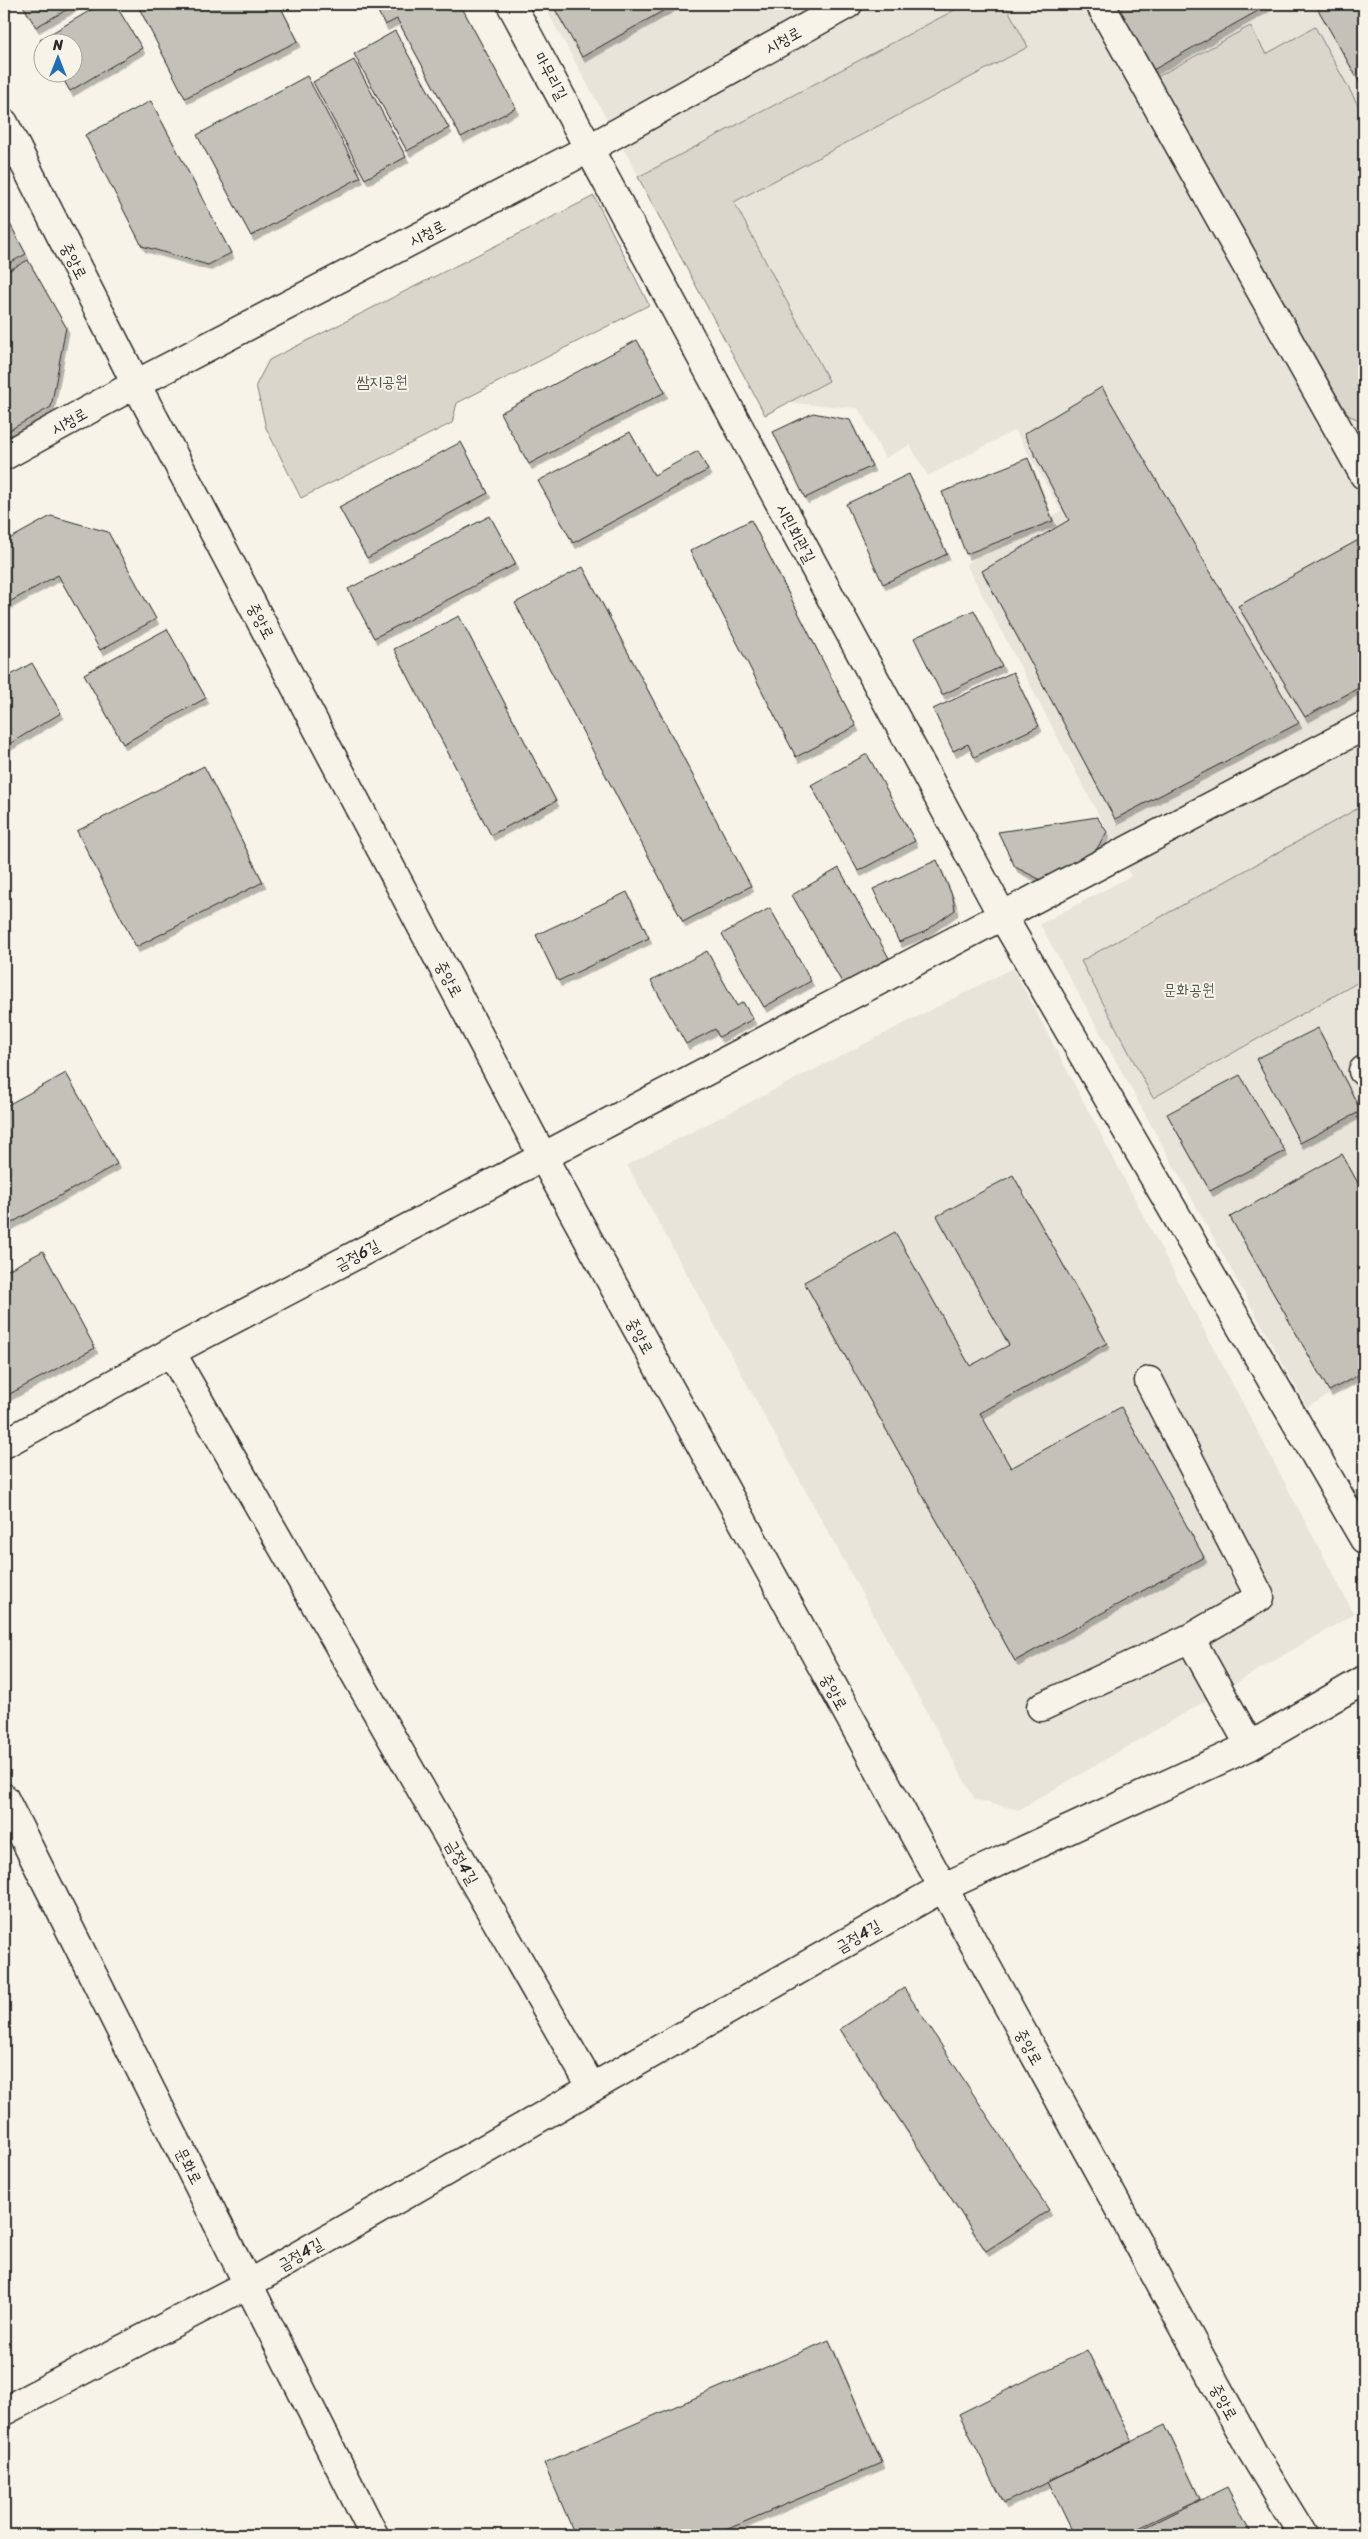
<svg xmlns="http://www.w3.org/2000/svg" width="1368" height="2539" font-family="Sriracha,'Poor Story',sans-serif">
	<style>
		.built { fill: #e8e4da }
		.green { fill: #dad6cc; stroke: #82807c }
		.building { fill: #c4c1b9; stroke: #2b2b2b; filter: url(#shadow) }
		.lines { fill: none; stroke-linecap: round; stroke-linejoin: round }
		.minor-casing { stroke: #2b2b2b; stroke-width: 31 }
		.tertiary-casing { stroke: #2b2b2b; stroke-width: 31 }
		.secondary-casing { stroke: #2b2b2b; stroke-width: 31 }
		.minor { stroke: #f7f3e8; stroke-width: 28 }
		.tertiary { stroke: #f7f3e8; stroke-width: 28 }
		.secondary { stroke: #f7f3e8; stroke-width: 28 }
		.labels { text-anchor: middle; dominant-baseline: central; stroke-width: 4; stroke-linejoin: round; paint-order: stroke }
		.street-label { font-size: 16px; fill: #2b2b2b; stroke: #f7f3e8 }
		.park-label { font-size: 16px; fill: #575653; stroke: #f7f3e8 }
	</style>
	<defs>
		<filter id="shadow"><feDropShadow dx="3" dy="5.5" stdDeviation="0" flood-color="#0004"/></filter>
	</defs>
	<rect width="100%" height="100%" fill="#f7f3e8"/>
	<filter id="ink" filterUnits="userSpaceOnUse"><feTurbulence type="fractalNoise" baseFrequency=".02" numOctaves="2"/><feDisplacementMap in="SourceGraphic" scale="10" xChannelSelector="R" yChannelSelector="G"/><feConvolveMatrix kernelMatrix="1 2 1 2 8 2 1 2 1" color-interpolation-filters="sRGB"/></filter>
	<g filter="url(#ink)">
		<path class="built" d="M543,4H1364V1375L1307,1407L1040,924L1131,876L966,564L1061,511L1015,430L928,476L910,445L885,458L858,408L763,401Z
			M1013,968L1354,1614L1019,1810L975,1800L627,1165Z"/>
		<path class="green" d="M966,4H1005L1028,47L734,202L829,381L765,415L638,177Z
			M1250,26L1266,54L1315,27L1364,116V422L1348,415L1157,77Z
			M594,196L649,305L457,403L452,423L301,498L266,428L256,385L269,360Z
			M1364,805V979L1153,1098L1081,961Z"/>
		<path class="building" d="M22,4H77L36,27Z
			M101,4H115L142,48L70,91L59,72H72V42H42V45L40,40Z
			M137,4H279L298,41L185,98Z
			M374,4H460L516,108L461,137L397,19L385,25Z
			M552,4H675L582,57Z
			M1114,4H1270L1153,70Z
			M1315,4H1364V90Z
			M395,31L449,128L407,151L354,54Z
			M354,60L406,157L365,179L313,82Z
			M307,76L361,177L251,236L197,135Z
			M151,101L231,253L208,265L142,246L85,135Z
			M4,213L26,254L4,266Z
			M28,260L66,327L51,407L4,433V273Z
			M637,340L665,392L529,464L500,413Z
			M1102,387L1299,723L1115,819L982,571L1069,520L1024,434Z
			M813,413L850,420L872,466L805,498L773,432Z
			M630,432L654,475L698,451L708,470L573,543L538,481Z
			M461,442L488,493L367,558L339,507Z
			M1028,458L1053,521L966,554L942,492Z
			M909,474L947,554L883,584L846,504Z
			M51,516L108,532L156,619L100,650L58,575L4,605V542Z
			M490,516L516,564L374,638L348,589Z
			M751,520L856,726L796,757L690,551Z
			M1364,537V685L1305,717L1238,606Z
			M583,567L751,886L683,922L515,603Z
			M974,610L1002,666L942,695L914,638Z
			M459,616L556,801L491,835L394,649Z
			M167,629L206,698L123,744L84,674Z
			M32,663L61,713L4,747V679Z
			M1013,672L1039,726L974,757L968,744L953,751L933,709Z
			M867,754L915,841L858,871L811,785Z
			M204,766L263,882L136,947L77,831Z
			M1097,817L1107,832L1090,860L1049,884L1015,867L998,832Z
			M937,860L953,898L955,910L924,932L899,942L873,889Z
			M839,868L889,958L843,984L792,895Z
			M627,892L649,938L558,981L536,935Z
			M770,908L811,981L764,1007L722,934Z
			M707,951L737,1006L743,1002L753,1019L719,1037L715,1029L686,1044L651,981Z
			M1318,1028L1361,1111L1300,1143L1256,1059Z
			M66,1073L117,1164L4,1227V1107Z
			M1240,1075L1285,1151L1210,1191L1167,1114Z
			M1342,1154L1364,1194V1372L1329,1391L1230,1217Z
			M1013,1175L1107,1343L980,1413L1011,1468L1121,1407L1204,1557L1015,1661L804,1282L895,1232L970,1366L1009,1345L937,1216Z
			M43,1251L95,1348L4,1397V1272Z
			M904,1988L1049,2210L986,2251L840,2029Z
			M829,2340L882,2463L714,2535H575L544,2463Z
			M1087,2350L1132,2440L1004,2503L959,2414Z
			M1165,2425L1200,2499L1124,2535H1074L1048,2481Z
			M1227,2487L1252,2535H1130Z"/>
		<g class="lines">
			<defs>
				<path id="minor" d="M511,4L1003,917L1364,1539
					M1100,4L1364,475
					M1363,1071L1364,1070
					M171,1352L592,2088
					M1149,1381L1260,1597L1190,1638
					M4,1444L171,1352L1364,726
					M1041,1707L1190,1638L1250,1746
					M4,1798L374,2535
					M4,2411L248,2284L942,1888L1250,1746L1364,1680"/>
				<path id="tertiary" d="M4,456L136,384L590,148L848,4"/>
				<path id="secondary" d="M4,123L136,384L543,1157L1253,2453L1303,2535"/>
			</defs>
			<use href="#minor" class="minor-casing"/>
			<use href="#tertiary" class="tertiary-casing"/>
			<use href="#secondary" class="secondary-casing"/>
			<use href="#minor" class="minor"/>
			<use href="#tertiary" class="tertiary"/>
			<use href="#secondary" class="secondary"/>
		</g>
	</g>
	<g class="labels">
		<g class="street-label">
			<text transform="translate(783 40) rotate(-29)">시청로</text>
			<text transform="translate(551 76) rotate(62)">마무리길</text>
			<text transform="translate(427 233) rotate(-27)">시청로</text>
			<text transform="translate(74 261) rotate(63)">중앙로</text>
			<text transform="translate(69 421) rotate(-29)">시청로</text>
			<text transform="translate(796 533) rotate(62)">시민회관길</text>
			<text transform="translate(261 621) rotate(62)">중앙로</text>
			<text transform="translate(449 979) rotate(62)">중앙로</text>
			<text transform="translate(357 1255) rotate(-28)">금정6길</text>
			<text transform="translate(640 1336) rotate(61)">중앙로</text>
			<text transform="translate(834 1692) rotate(61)">중앙로</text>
			<text transform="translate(462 1862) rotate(60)">금정4길</text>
			<text transform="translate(858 1936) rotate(-30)">금정4길</text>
			<text transform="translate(1029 2047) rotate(61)">중앙로</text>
			<text transform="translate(189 2166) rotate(63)">문화로</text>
			<text transform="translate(300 2254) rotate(-30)">금정4길</text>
			<text transform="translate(1224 2402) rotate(61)">중앙로</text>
		</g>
		<g class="park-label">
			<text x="382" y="381">쌈지공원</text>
			<text x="1189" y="989">문화공원</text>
		</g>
	</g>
	<rect width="1368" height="2539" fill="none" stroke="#f7f3e8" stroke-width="20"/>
	<rect x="10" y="10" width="1348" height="2519" fill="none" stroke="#2b2b2b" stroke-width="2" filter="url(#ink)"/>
	<g transform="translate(58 58)"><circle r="24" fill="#f7f3e8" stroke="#a5a39c"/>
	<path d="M0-4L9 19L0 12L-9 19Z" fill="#1f6fb2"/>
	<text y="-8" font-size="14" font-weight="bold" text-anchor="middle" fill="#2b2b2b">N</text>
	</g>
</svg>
